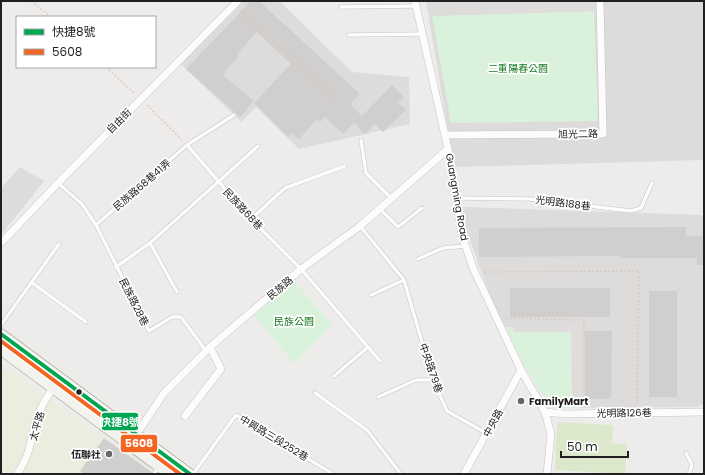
<svg xmlns="http://www.w3.org/2000/svg" width="705" height="475" font-family="Poppins,'Noto Sans TC',sans-serif">
	<style>
		.residential { fill: #dddcdb }
		.farmland { fill: #ecedde }
		.grass { fill: #dbe8cc }
		.park { fill: #daf1db }
		.parking { fill: #dedddc }
		.building { fill: #d1cfcd }
		.lines { fill: none; stroke-linecap: round; stroke-linejoin: round }
		.lane-casing { stroke: #c5c4c4; stroke-width: 4.5 }
		.street-casing { stroke: #c5c4c4; stroke-width: 8 }
		.secondary-casing { stroke: #959683; stroke-width: 11 }
		.path { stroke: #d6cbc9; stroke-width: 1.5; stroke-dasharray: 2 2; stroke-linecap: butt }
		.lane { stroke: #fcfcfc; stroke-width: 3.5 }
		.street { stroke: #fcfcfc; stroke-width: 7 }
		.secondary { stroke: #f2f3ed; stroke-width: 10 }
		.bus-1-casing { stroke: #fff; stroke-width: 7 }
		.bus-2-casing { stroke: #fff; stroke-width: 7 }
		.bus-1 { stroke: #00a651; stroke-width: 4 }
		.bus-2 { stroke: #f26522; stroke-width: 4 }
		.bus-dot { fill: #202020; stroke: #fff; stroke-width: 1.5 }
		.poi-dot { fill: #686767; stroke: #fff; stroke-width: 1.5 }
		.labels { text-anchor: middle; dominant-baseline: central; stroke-width: 3.5; stroke-linejoin: round; paint-order: stroke }
		.park-label { font-size: 10px; fill: #167720; stroke: #fff }
		.street-label { font-size: 10px; fill: #202020; stroke: #fff }
		.poi-label { font-size: 10px; font-weight: bold; fill: #202020; stroke: #fff; text-anchor: start }
		.line-badge { stroke: #fff; stroke-width: 1.5 }
		.badge-label { font-size: 11px; text-anchor: middle; font-weight: bold; fill: #fff }
	</style>
	<rect width="100%" height="100%" fill="#eeecea"/>
	<path class="residential" d="M241,1H279L352,72L409,77L410,124L299,149L256,107L241,122L180,63Z
		M426,1H704V160L454,167Z
		M20,167L44,181L1,235V188Z
		M462,207L701,215L704,217V405L699,404V407L579,408L576,327H502L482,274L466,229Z"/>
	<path class="farmland" d="M1,366L95,432L153,474H1Z"/>
	<path class="grass" d="M557,422L613,425L612,443L627,444L625,474L555,470Z"/>
	<path class="park" d="M594,11L598,121L451,123L432,16Z
		M290,277L332,324L294,364L251,311Z
		M576,326L579,408L550,407L524,365L506,327Z"/>
	<path class="parking" d="M463,1H593L594,11L464,15Z
		M582,321L583,401H572L571,332H513V322Z
		M126,445L154,464L151,469L123,449Z"/>
	<path class="building" d="M251,1H259L360,94L350,104L362,116L392,85L404,97L398,102L406,110L383,132L375,124L365,134L354,123L343,134L325,117L320,122L317,119L299,139L292,133L288,137L254,103L291,64L257,32L237,54L239,56L226,70L224,76L254,101L240,117L186,69Z
		M686,227V236H704V265H697V258H621V256L479,257V228Z
		M510,288H610V317H510Z
		M649,291H677V397H649Z
		M585,331H612L611,399H585Z
		M104,438L152,472L151,474H84L80,471Z"/>
	<g class="lines">
		<defs>
			<path id="lane" d="M341,7L415,6
				M349,35L421,34
				M361,140L366,173L391,198
				M187,145L251,219L301,269L380,361
				M58,183L82,204L96,225L149,331L172,317H181L206,351
				M456,198L530,199L631,211L641,208L652,183
				M380,209L398,227L422,208
				M251,219L285,188L345,166
				M96,225L187,145L234,115
				M360,226L404,280L433,380L447,411L486,433
				M150,243L177,292
				M418,259L443,248L466,246
				M116,267L150,243L258,146
				M31,282L86,322
				M371,295L404,280
				M1,325L59,244
				M334,376L367,348
				M315,393L367,430L401,474
				M378,397L416,380H433
				M686,453L692,465L689,474
				M154,474L158,467
				M193,474L236,415L333,474"/>
			<path id="street" d="M415,1L448,149L462,235L473,268L521,370L545,412L551,434L547,474
				M445,135L603,134L600,1
				M1,243L58,183L238,1
				M545,412L564,414L704,412
				M185,416L221,369L210,347
				M130,444L164,393L210,347L301,269L360,226L448,149
				M17,474C32,452 29,442 37,419C41,404 51,391 60,379
				M464,474L521,370"/>
			<path id="secondary" d="M1,334L190,474
				M1,350L169,474"/>
		</defs>
		<use href="#lane" class="lane-casing"/>
		<use href="#street" class="street-casing"/>
		<use href="#secondary" class="secondary-casing"/>
		<path class="path" d="M31,1L51,17
			M240,11L334,98
			M106,67L135,94
			M147,105L182,140
			M484,272L639,271L637,405
			M506,318L584,320V406"/>
		<use href="#lane" class="lane"/>
		<use href="#street" class="street"/>
		<use href="#secondary" class="secondary"/>
		<defs>
			<path id="bus-1" d="M1,334L190,474"/>
			<path id="bus-2" d="M1,341L180,474"/>
		</defs>
		<use href="#bus-1" class="bus-1-casing"/>
		<use href="#bus-2" class="bus-2-casing"/>
		<use href="#bus-1" class="bus-1"/>
		<use href="#bus-2" class="bus-2"/>
	</g>
	<circle class="bus-dot" cx="79" cy="392" r="3.5"/>
	<g class="poi-dot">
		<circle cx="521" cy="401" r="4"/>
		<circle cx="109" cy="454" r="4"/>
	</g>
	<g class="labels">
		<g class="park-label">
			<text x="518" y="68">二重陽春公園</text>
			<text x="294" y="321">民族公園</text>
		</g>
		<g class="street-label">
			<text transform="translate(119 121) rotate(-45)">自由街</text>
			<text transform="translate(578 134) rotate(-1)">旭光二路</text>
			<text transform="translate(142 185) rotate(-41)">民族路68巷41弄</text>
			<text transform="translate(457 197) rotate(80)">Guangming Road</text>
			<text transform="translate(563 203) rotate(7)">光明路188巷</text>
			<text transform="translate(243 209) rotate(47)">民族路68巷</text>
			<text transform="translate(280 288) rotate(-40)">民族路</text>
			<text transform="translate(134 302) rotate(63)">民族路28巷</text>
			<text transform="translate(431 368) rotate(71)">中央路79巷</text>
			<text transform="translate(624 413) rotate(-1)">光明路126巷</text>
			<text transform="translate(493 423) rotate(-62)">中央路</text>
			<text transform="translate(37 426) rotate(-74)">太平路</text>
			<text transform="translate(274 438) rotate(31)">中興路三段252巷</text>
		</g>
		<g class="poi-label">
			<text x="529" y="401">FamilyMart</text>
			<text x="101" y="454" text-anchor="end">伍聯社</text>
		</g>
	</g>
	<g class="line-badge">
		<rect x="101" y="412" width="38" height="19" rx="4" fill="#00a651"/>
		<rect x="120" y="434" width="38" height="19" rx="4" fill="#f26522"/>
	</g>
	<g class="badge-label">
		<text x="120" y="426">快捷8號</text>
		<text x="139" y="447">5608</text>
	</g>
	<rect width="705" height="475" fill="none" stroke="#202020" stroke-width="4"/>
	<rect x="16" y="16" width="140" height="52" fill="#ffffff" stroke="#a6a6a6"/>
	<rect x="24" y="29" width="20" height="6" fill="#00a651" stroke="#a6a6a6"/>
	<text x="52" y="36" font-size="12" fill="#202020">快捷8號</text>
	<rect x="24" y="49" width="20" height="6" fill="#f26522" stroke="#a6a6a6"/>
	<text x="52" y="56" font-size="12" fill="#202020">5608</text>
	<path d="M561 451v6h67v-6" fill="none" stroke="#202020" stroke-width="2"/>
	<text x="567" y="451" font-size="12" fill="#202020" stroke="#ffffff" stroke-width="3" paint-order="stroke">50 m</text>
</svg>
